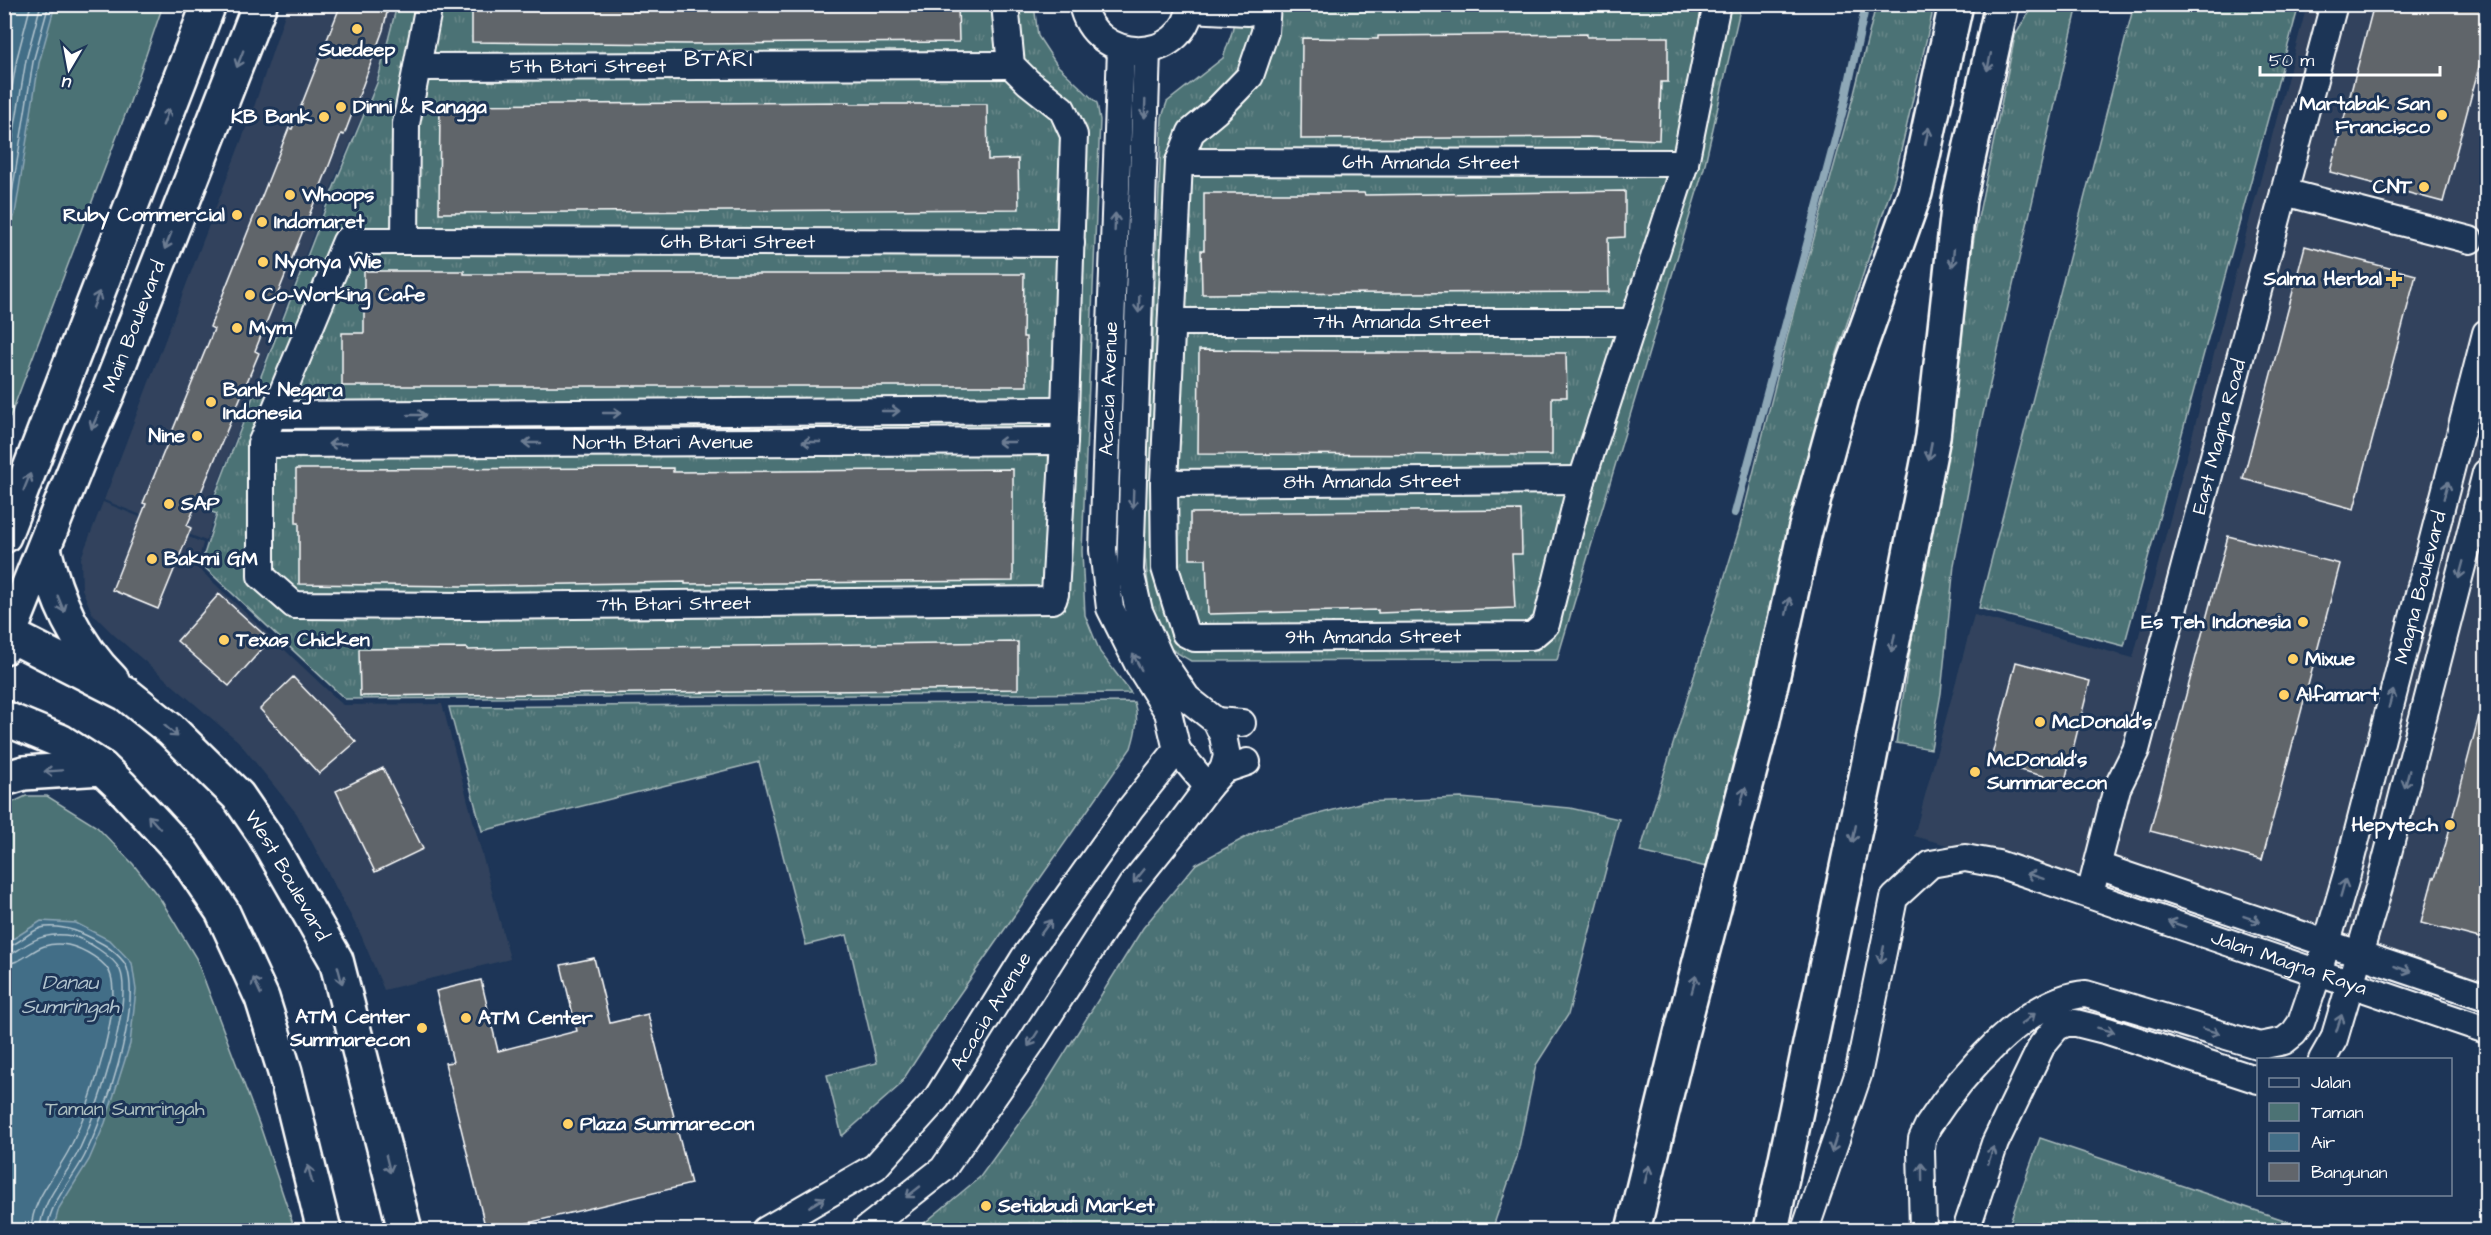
<svg xmlns="http://www.w3.org/2000/svg" width="2491" height="1235" font-family="'Architects Daughter',sans-serif">
	<style>
		.built { fill: #31435d }
		.grass { fill: url(#grass-tufts); stroke: #a6b8ba; stroke-width: 1.5 }
		.park { fill: #4c7274; stroke: #a6b8ba; stroke-width: 1.5 }
		.water { fill: #426e87; stroke: #8ea8b7; stroke-width: 1.5 }
		.lines { fill: none; stroke-linecap: round; stroke-linejoin: round }
		.shore { stroke: #b3c5cf; stroke-width: 1.5 }
		.stream { stroke: #8ea8b7; stroke-width: 8 }
		.building { fill: #61656b; stroke: #fff; stroke-width: 1.5 }
		.minor-casing { stroke: #fff; stroke-width: 30 }
		.major-casing { stroke: #fff; stroke-width: 38 }
		.highway-casing { stroke: #fff; stroke-width: 38 }
		.minor { stroke: #1d3557; stroke-width: 26 }
		.major { stroke: #1d3557; stroke-width: 33 }
		.highway { stroke: #1d3557; stroke-width: 33 }
		.oneway { stroke: #6c7c92 }
		.poi-dot { fill: #ffd166; stroke: #1d3557; stroke-width: 2 }
		.labels { text-anchor: middle; dominant-baseline: central; stroke-width: 6; stroke-linejoin: round; paint-order: stroke }
		.poi-label { font-size: 20px; font-weight: bold; fill: #fff; stroke: #1d3557; text-anchor: start }
		.street-label { font-size: 20px; fill: #fff; stroke: #1d3557 }
		.park-label { font-size: 20px; fill: #aec0c0; stroke: #1d3557 }
		.water-label { font-size: 21px; font-style: italic; fill: #b3c5cf; stroke: #1d3557 }
		.quarter-label { font-size: 22px; letter-spacing: 1.5px; fill: #fff; stroke: #1d3557 }
	</style>
	<defs>
		<pattern id="grass-tufts" width="24" height="20" patternUnits="userSpaceOnUse" patternTransform="scale(1.5)"><rect width="24" height="20" fill="#4c7274"/><path d="M3 7l-1-3M5 7V3M7 7l1-3M15 17l-1-3M17 17v-4M19 17l1-3" fill="none" stroke="#678789"/></pattern>
	</defs>
	<rect width="100%" height="100%" fill="#1d3557"/>
	<filter id="ink" filterUnits="userSpaceOnUse"><feTurbulence type="fractalNoise" baseFrequency=".0167" numOctaves="2"/><feDisplacementMap in="SourceGraphic" scale="12" xChannelSelector="R" yChannelSelector="G"/><feConvolveMatrix kernelMatrix="1 2 1 2 8 2 1 2 1" color-interpolation-filters="sRGB"/></filter>
	<g filter="url(#ink)">
		<path class="built" d="M288,5H396L376,82L331,188L207,512L215,515L206,541L104,500L253,110Z
			M2307,5H2486V992L1914,836L1974,615L2133,658Z
			M103,502L203,543L197,567L343,705L442,704L510,959L384,990L361,935L297,814L238,741L114,635L92,613L82,589L81,558Z"/>
		<path class="grass" d="M397,5H1034L1038,36L1057,65L1097,103L1100,120L1082,551L1085,615L1100,652L1131,693L345,699L201,564L217,514L209,511L333,189L377,83Z
			M1237,5H1741L1704,168L1557,660L1191,661C1183,656 1172,651 1167,645C1148,618 1148,578 1144,547L1162,117L1167,102L1223,58L1232,32Z
			M1876,5H1931L1932,15L1895,177L1829,378L1772,647L1711,868L1640,852L1739,530L1794,310L1854,94Z
			M2033,5H2078L1981,423L1954,565L1941,693L1931,749L1896,743L1974,238L2015,36Z
			M2134,5H2299L2124,646L1979,608Z
			M1134,702C1139,718 1136,732 1131,748L945,1015L899,1086L842,1136L827,1075L877,1063L847,935L806,945L759,762L482,831L449,707Z
			M1461,798L1570,808L1619,819L1568,1015L1536,1065L1517,1157L1492,1230H916L980,1177L1033,1104L1143,928L1196,864L1259,830L1363,802Z
			M2040,1138L2314,1230H2007Z"/>
		<path class="park" d="M5,5H163L130,102L5,430Z
			M26,796H47L97,827L133,864L161,900L196,958L261,1129L295,1230H5V806Z"/>
		<path class="water" d="M5,4L55,5L39,63L15,214L5,242Z
			M41,921L76,923L111,941L132,963L136,990L130,1044L105,1123L89,1160L59,1208L53,1230H5V944Z"/>
		<g class="lines">
			<path class="shore" d="M4,136L17,58L31,4
				M4,192L26,60L41,4
				M4,225L9,212L33,62L49,4
				M4,948C18,946 30,929 45,927C66,925 83,933 101,943C109,947 124,959 127,968C141,1010 104,1119 84,1157C71,1182 50,1202 47,1230
				M4,955C12,955 15,952 21,948C37,937 52,932 72,936C85,939 114,957 120,970C134,1002 94,1122 77,1154C64,1179 41,1201 40,1230
				M4,964C30,963 33,939 68,945C82,948 108,962 111,976C121,1014 87,1113 70,1148C56,1176 32,1198 31,1230"/>
			<path class="stream" d="M1735,513L1843,110L1866,4"/>
		</g>
		<path class="building" d="M341,4H389L383,30L357,101L344,135L341,134L330,163L255,351L259,353L187,526L191,528L158,609L112,590L146,504L143,503L214,329L210,327L289,128L292,129Z
			M472,4H958L959,42L690,44L472,42Z
			M2374,4H2487V37L2443,202L2330,172Z
			M1587,34V37H1668V82H1661L1659,140L1587,137L1301,139L1302,38L1378,39V36Z
			M850,102V104H987L988,160L1018,159L1019,209L439,213L440,105Z
			M1625,191V237L1608,238L1609,292L1202,294L1201,250H1204V193H1364L1365,195Z
			M2305,246L2416,275L2354,509L2243,479Z
			M364,271H464V274H1024L1023,337H1026L1027,386H342V333H364Z
			M1199,350L1366,351V353H1566L1567,397H1552V455L1198,454Z
			M673,468V472L1013,469V581L685,584V582L461,586L299,584V523H296V469Z
			M1521,510L1522,554H1512L1515,608L1378,613V610L1208,614L1206,559H1190V513Z
			M2228,536L2340,564L2262,860L2150,831Z
			M219,594L270,640L229,686L177,641Z
			M1018,642V689L360,696L359,649L467,648V650L508,649Z
			M2016,662L2090,681L2065,781L1990,763Z
			M293,677L356,742L319,774L260,709Z
			M2480,712L2487,713V940L2421,923L2433,878H2435L2446,843Z
			M383,768L423,849L375,872L336,791Z
			M594,958L610,1023L648,1014L691,1184L499,1230H486L445,1063L453,1062L436,991L481,980L498,1051L577,1031L561,965Z"/>
		<g class="lines">
			<defs>
				<g id="minor">
					<path id="s1" d="M429,4L406,124L405,241H346L261,444V576L294,605L468,606L1053,600L1055,594L1064,441L1074,135L1062,109L1028,82L1011,65L1005,4"/>
					<path d="M1082,4C1094,65 1184,66 1191,4"/>
					<path id="s2" d="M1267,4L1265,32L1250,76L1216,111L1191,132L1179,162L1164,483L1165,568L1185,633L1195,638L1532,636L1546,624L1582,480L1685,163L1717,4"/>
					<path d="M1190,9L1248,12L1258,4"/>
					<path d="M1147,50L1130,571L1139,611L1160,658L1187,698L1216,721L1223,736L1227,756L1223,770"/>
					<path id="s3" d="M418,67L1011,65"/>
					<path id="s4" d="M1179,162L1685,163"/>
					<path d="M2284,192L2470,240"/>
					<path id="s5" d="M405,241L1071,243"/>
					<path id="s6" d="M1172,322H1632"/>
					<path d="M274,415L1065,410"/>
					<path id="s7" d="M261,444L1064,441"/>
					<path id="s8" d="M1164,483L1582,480"/>
					<path d="M1216,721L1242,723"/>
					<path d="M1177,750L1208,787"/>
					<path d="M2098,866L2486,997"/>
					<path id="s9" d="M2090,894L2117,788L2136,750L2334,4"/>
					<path d="M2322,1060L2334,1039L2380,884L2486,473"/>
					<path id="s10" d="M766,1230L875,1167L937,1098L1024,958L1130,809L1177,750L1168,712L1138,664L1110,608L1103,550L1121,49"/>
					<path d="M865,1230L943,1169L1031,1043L1131,886L1176,830L1208,787L1223,770L1247,762"/>
					<path id="s11" d="M1805,1230L1858,1075L1894,898L1931,864L1965,858L1998,864L2486,1030"/>
					<path id="s12" d="M1923,1230L1921,1150L1922,1139L1928,1126C1959,1078 2026,998 2086,994L2260,1046L2284,1041L2294,1033L2301,1023L2318,973L2347,874L2486,333"/>
					<path d="M1966,1230L1995,1143L2042,1045L2057,1027L2066,1023H2076L2108,1031L2258,1080"/>
				</g>
				<g id="major">
					<path d="M4,536L209,4"/>
					<path d="M44,549C56,599 75,643 112,680"/>
					<path id="s13" d="M4,632L126,694L171,730L238,796L264,834L336,960L405,1230"/>
					<path id="s14" d="M4,647L83,449L108,393L260,4"/>
					<path d="M4,718L60,741L102,768L120,785L182,852L222,911L262,998L285,1072L324,1230"/>
					<path d="M4,779L24,773L102,768"/>
				</g>
				<path id="highway" d="M1633,1230L1682,1030L1762,724L1805,531L1842,397L1915,193L1956,4
					M1771,1230L1867,772L1933,437L1959,200L2002,4"/>
			</defs>
			<use href="#minor" class="minor-casing"/>
			<use href="#major" class="major-casing"/>
			<use href="#highway" class="highway-casing"/>
			<use href="#minor" class="minor"/>
			<use href="#major" class="major"/>
			<use href="#highway" class="highway"/>
		</g>
		<defs><path id="oneway-shaft" d="M-6 0H5M1.5-3L5.5 0L1.5 3" fill="none" stroke-width="1.6" stroke-linecap="round" stroke-linejoin="round" transform="scale(1.5)"/></defs>
		<g class="oneway">
			<use href="#oneway-shaft" transform="translate(240 59) rotate(111)"/>
			<use href="#oneway-shaft" transform="translate(1989 62) rotate(102)"/>
			<use href="#oneway-shaft" transform="translate(1145 109) rotate(92)"/>
			<use href="#oneway-shaft" transform="translate(166 117) rotate(-69)"/>
			<use href="#oneway-shaft" transform="translate(1927 136) rotate(-78)"/>
			<use href="#oneway-shaft" transform="translate(1115 222) rotate(-88)"/>
			<use href="#oneway-shaft" transform="translate(168 241) rotate(112)"/>
			<use href="#oneway-shaft" transform="translate(1953 258) rotate(96)"/>
			<use href="#oneway-shaft" transform="translate(96 300) rotate(-69)"/>
			<use href="#oneway-shaft" transform="translate(1139 304) rotate(92)"/>
			<use href="#oneway-shaft" transform="translate(891 411)"/>
			<use href="#oneway-shaft" transform="translate(612 413)"/>
			<use href="#oneway-shaft" transform="translate(417 415)"/>
			<use href="#oneway-shaft" transform="translate(95 421) rotate(114)"/>
			<use href="#oneway-shaft" transform="translate(811 442) rotate(180)"/>
			<use href="#oneway-shaft" transform="translate(1006 442) rotate(180)"/>
			<use href="#oneway-shaft" transform="translate(532 443) rotate(180)"/>
			<use href="#oneway-shaft" transform="translate(337 444) rotate(180)"/>
			<use href="#oneway-shaft" transform="translate(1930 451) rotate(101)"/>
			<use href="#oneway-shaft" transform="translate(27 482) rotate(-68)"/>
			<use href="#oneway-shaft" transform="translate(2446 490) rotate(-75)"/>
			<use href="#oneway-shaft" transform="translate(1133 499) rotate(92)"/>
			<use href="#oneway-shaft" transform="translate(2461 570) rotate(105)"/>
			<use href="#oneway-shaft" transform="translate(61 604) rotate(68)"/>
			<use href="#oneway-shaft" transform="translate(1788 606) rotate(-78)"/>
			<use href="#oneway-shaft" transform="translate(1893 643) rotate(101)"/>
			<use href="#oneway-shaft" transform="translate(1137 662) rotate(-119)"/>
			<use href="#oneway-shaft" transform="translate(2391 699) rotate(-75)"/>
			<use href="#oneway-shaft" transform="translate(171 731) rotate(41)"/>
			<use href="#oneway-shaft" transform="translate(53 771) rotate(176)"/>
			<use href="#oneway-shaft" transform="translate(2407 779) rotate(105)"/>
			<use href="#oneway-shaft" transform="translate(1743 796) rotate(-75)"/>
			<use href="#oneway-shaft" transform="translate(154 822) rotate(-132)"/>
			<use href="#oneway-shaft" transform="translate(1854 834) rotate(102)"/>
			<use href="#oneway-shaft" transform="translate(1139 876) rotate(129)"/>
			<use href="#oneway-shaft" transform="translate(2035 876) rotate(-162)"/>
			<use href="#oneway-shaft" transform="translate(2343 888) rotate(-74)"/>
			<use href="#oneway-shaft" transform="translate(2252 919) rotate(19)"/>
			<use href="#oneway-shaft" transform="translate(2177 924) rotate(-161)"/>
			<use href="#oneway-shaft" transform="translate(1046 927) rotate(-54)"/>
			<use href="#oneway-shaft" transform="translate(1882 955) rotate(102)"/>
			<use href="#oneway-shaft" transform="translate(2403 969) rotate(19)"/>
			<use href="#oneway-shaft" transform="translate(340 975) rotate(75)"/>
			<use href="#oneway-shaft" transform="translate(1694 984) rotate(-75)"/>
			<use href="#oneway-shaft" transform="translate(257 986) rotate(-115)"/>
			<use href="#oneway-shaft" transform="translate(2028 1019) rotate(-38)"/>
			<use href="#oneway-shaft" transform="translate(2339 1023) rotate(-72)"/>
			<use href="#oneway-shaft" transform="translate(2106 1030) rotate(15)"/>
			<use href="#oneway-shaft" transform="translate(2211 1031) rotate(17)"/>
			<use href="#oneway-shaft" transform="translate(1033 1039) rotate(123)"/>
			<use href="#oneway-shaft" transform="translate(1834 1144) rotate(108)"/>
			<use href="#oneway-shaft" transform="translate(1991 1155) rotate(-72)"/>
			<use href="#oneway-shaft" transform="translate(388 1164) rotate(76)"/>
			<use href="#oneway-shaft" transform="translate(1922 1172) rotate(-91)"/>
			<use href="#oneway-shaft" transform="translate(310 1174) rotate(-104)"/>
			<use href="#oneway-shaft" transform="translate(1647 1174) rotate(-76)"/>
			<use href="#oneway-shaft" transform="translate(913 1192) rotate(142)"/>
			<use href="#oneway-shaft" transform="translate(817 1202) rotate(-31)"/>
		</g>
	</g>
	<g class="poi-dot">
		<circle cx="357" cy="29" r="6"/>
		<circle cx="341" cy="107" r="6"/>
		<circle cx="2442" cy="115" r="6"/>
		<circle cx="324" cy="117" r="6"/>
		<circle cx="2424" cy="187" r="6"/>
		<circle cx="290" cy="195" r="6"/>
		<circle cx="237" cy="215" r="6"/>
		<circle cx="262" cy="222" r="6"/>
		<circle cx="263" cy="262" r="6"/>
		<path d="M2391 270h6v6h6v6h-6v6h-6v-6h-6v-6h6z"/>
		<circle cx="250" cy="295" r="6"/>
		<circle cx="237" cy="328" r="6"/>
		<circle cx="211" cy="402" r="6"/>
		<circle cx="197" cy="436" r="6"/>
		<circle cx="169" cy="504" r="6"/>
		<circle cx="152" cy="559" r="6"/>
		<circle cx="2303" cy="622" r="6"/>
		<circle cx="224" cy="640" r="6"/>
		<circle cx="2293" cy="659" r="6"/>
		<circle cx="2284" cy="695" r="6"/>
		<circle cx="2040" cy="722" r="6"/>
		<circle cx="1975" cy="772" r="6"/>
		<circle cx="2450" cy="825" r="6"/>
		<circle cx="466" cy="1018" r="6"/>
		<circle cx="422" cy="1028" r="6"/>
		<circle cx="568" cy="1124" r="6"/>
		<circle cx="986" cy="1206" r="6"/>
	</g>
	<g class="labels">
		<g class="poi-label">
			<text x="357" y="50" text-anchor="middle">Suedeep</text>
			<text x="2430" y="104" text-anchor="end">Martabak San<tspan x="2430" dy="23">Francisco</tspan></text>
			<text x="353" y="107">Dinni &amp; Rangga</text>
			<text x="312" y="117" text-anchor="end">KB Bank</text>
			<text x="2412" y="187" text-anchor="end">CNT</text>
			<text x="302" y="195">Whoops</text>
			<text x="225" y="215" text-anchor="end">Ruby Commercial</text>
			<text x="274" y="222">Indomaret</text>
			<text x="275" y="262">Nyonya Wie</text>
			<text x="2382" y="279" text-anchor="end">Salma Herbal</text>
			<text x="262" y="295">Co-Working Cafe</text>
			<text x="249" y="328">Mym</text>
			<text x="223" y="390">Bank Negara<tspan x="223" dy="23">Indonesia</tspan></text>
			<text x="185" y="436" text-anchor="end">Nine</text>
			<text x="181" y="504">SAP</text>
			<text x="164" y="559">Bakmi GM</text>
			<text x="2291" y="622" text-anchor="end">Es Teh Indonesia</text>
			<text x="236" y="640">Texas Chicken</text>
			<text x="2305" y="659">Mixue</text>
			<text x="2296" y="695">Alfamart</text>
			<text x="2052" y="722">McDonald's</text>
			<text x="1987" y="760">McDonald's<tspan x="1987" dy="23">Summarecon</tspan></text>
			<text x="2438" y="825" text-anchor="end">Hepytech</text>
			<text x="410" y="1017" text-anchor="end">ATM Center<tspan x="410" dy="23">Summarecon</tspan></text>
			<text x="478" y="1018">ATM Center</text>
			<text x="580" y="1124">Plaza Summarecon</text>
			<text x="998" y="1206">Setiabudi Market</text>
		</g>
		<g class="street-label">
			<text stroke="none"><textPath href="#s3" startOffset="170">5th Btari Street</textPath></text>
			<text stroke="none"><textPath href="#s4" startOffset="252">6th Amanda Street</textPath></text>
			<text stroke="none"><textPath href="#s5" startOffset="333">6th Btari Street</textPath></text>
			<text stroke="none"><textPath href="#s6" startOffset="230">7th Amanda Street</textPath></text>
			<text stroke="none"><textPath href="#s14" startOffset="346">Main Boulevard</textPath></text>
			<text stroke="none"><textPath href="#s10" startOffset="1020">Acacia Avenue</textPath></text>
			<text stroke="none"><textPath href="#s9" startOffset="476">East Magna Road</textPath></text>
			<text stroke="none"><textPath href="#s7" startOffset="402">North Btari Avenue</textPath></text>
			<text stroke="none"><textPath href="#s8" startOffset="208">8th Amanda Street</textPath></text>
			<text stroke="none"><textPath href="#s12" startOffset="1000">Magna Boulevard</textPath></text>
			<text stroke="none"><textPath href="#s1" startOffset="1074">7th Btari Street</textPath></text>
			<text stroke="none"><textPath href="#s2" startOffset="852">9th Amanda Street</textPath></text>
			<text stroke="none"><textPath href="#s13" startOffset="382">West Boulevard</textPath></text>
			<text stroke="none"><textPath href="#s11" startOffset="770">Jalan Magna Raya</textPath></text>
			<text stroke="none"><textPath href="#s10" startOffset="321">Acacia Avenue</textPath></text>
		</g>
		<g class="park-label">
			<text x="125" y="1109">Taman Sumringah</text>
		</g>
		<g class="water-label">
			<text x="70" y="982">Danau<tspan x="70" dy="24">Sumringah</tspan></text>
		</g>
		<g class="quarter-label">
			<text x="719" y="59">BTARI</text>
		</g>
	</g>
	<rect width="2491" height="1235" fill="none" stroke="#1d3557" stroke-width="24"/>
	<rect x="12" y="12" width="2467" height="1211" fill="none" stroke="#fff" stroke-width="2" filter="url(#ink)"/>
	<rect x="2257" y="1058" width="195" height="138" fill="#1d3557" stroke="#77869a" stroke-width="1.5"/>
	<rect x="2269" y="1078" width="30" height="9" fill="#1d3557" stroke="#77869a" stroke-width="1.5"/>
	<text x="2311" y="1088" font-size="18" fill="#ffffff">Jalan</text>
	<rect x="2269" y="1103" width="30" height="18" fill="#4c7274" stroke="#77869a" stroke-width="1.5"/>
	<text x="2311" y="1118" font-size="18" fill="#ffffff">Taman</text>
	<rect x="2269" y="1133" width="30" height="18" fill="#426e87" stroke="#77869a" stroke-width="1.5"/>
	<text x="2311" y="1148" font-size="18" fill="#ffffff">Air</text>
	<rect x="2269" y="1163" width="30" height="18" fill="#61656b" stroke="#77869a" stroke-width="1.5"/>
	<text x="2311" y="1178" font-size="18" fill="#ffffff">Bangunan</text>
	<g transform="translate(69 69) rotate(190)" stroke="#1d3557" stroke-width="4.5" paint-order="stroke">
	<path d="M0-4.5L10 22L0 15L-10 22Z" fill="#ffffff"/>
	<text y="-9" font-size="16" font-weight="bold" text-anchor="middle" fill="#ffffff">U</text>
	</g>
	<path d="M2260 66v9h180v-9" fill="none" stroke="#ffffff" stroke-width="3"/>
	<text x="2269" y="66" font-size="18" fill="#ffffff" stroke="#1d3557" stroke-width="4.5" paint-order="stroke">50 m</text>
</svg>
